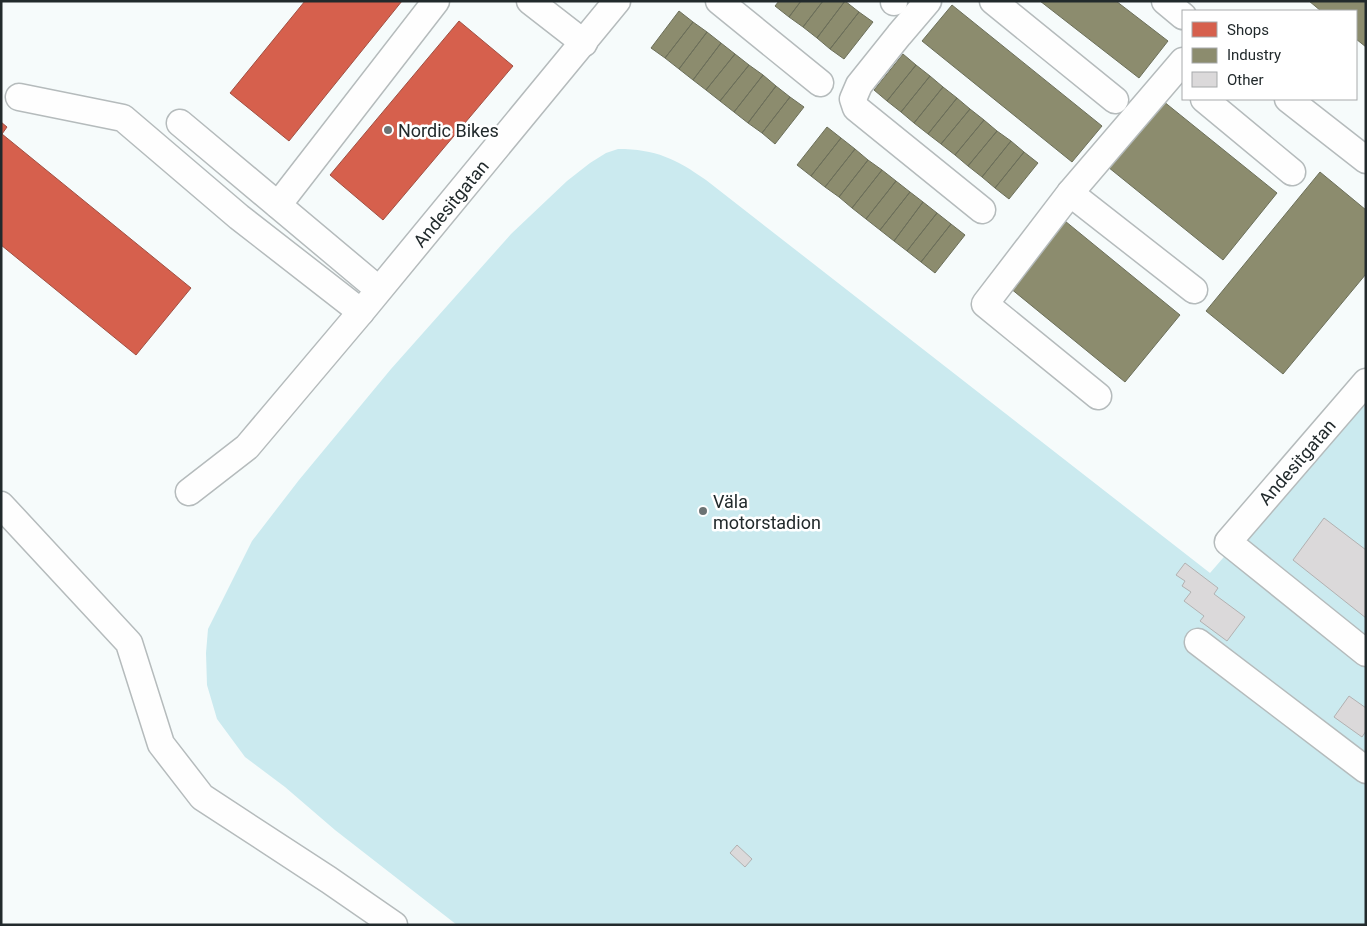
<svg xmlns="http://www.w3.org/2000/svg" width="1367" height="926" font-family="Roboto,sans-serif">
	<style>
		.green { fill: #cbeaef }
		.shops { fill: #d6604d; stroke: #a05043 }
		.industry { fill: #8c8c6e; stroke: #6c6f5a }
		.building { fill: #dbd9da; stroke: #b2b1b1 }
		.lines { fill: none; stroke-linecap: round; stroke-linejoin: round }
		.minor-casing { stroke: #b5bbbc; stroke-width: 29 }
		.minor { stroke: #fefefe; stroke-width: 26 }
		.poi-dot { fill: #6c7374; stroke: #fff; stroke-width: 2 }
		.labels { text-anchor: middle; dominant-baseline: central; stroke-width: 5; stroke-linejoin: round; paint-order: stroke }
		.poi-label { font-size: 18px; fill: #222a2c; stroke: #fff; text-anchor: start }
		.street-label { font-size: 18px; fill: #222a2c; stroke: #fff }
	</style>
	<rect width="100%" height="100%" fill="#f6fbfb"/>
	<path class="green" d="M618,149C656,149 676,159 706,180L1210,573L1366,393V925H457L335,830L285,787L245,757L217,719L207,685L206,653L208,629L252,541L299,480L391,369L511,234L567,181L590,163L606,153Z"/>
	<path class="shops" d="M305,1H402L289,141L230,93Z
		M459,21L513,66L383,220L330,175Z
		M1,122L7,127L2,134L191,288L136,355L1,245Z"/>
	<path class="industry" d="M779,1H801L789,17L775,6Z
		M801,1H823L803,27L789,17Z
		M823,1H845L817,38L803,27Z
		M845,1L859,12L830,49L817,38Z
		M1040,1H1116L1168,41L1139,78Z
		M1309,1H1366V47L1356,39V11H1321Z
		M952,5L1102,126L1072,162L922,41Z
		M679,11L693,22L665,58L651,48Z
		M859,12L873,22L844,59L830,49Z
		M693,22L707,32L679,69L665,58Z
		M707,32L721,43L693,80L679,69Z
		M721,43L735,54L706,90L693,80Z
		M735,54L749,65L720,101L706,90Z
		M903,54L916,65L887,101L874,90Z
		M749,65L763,75L734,112L720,101Z
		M916,65L930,76L901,112L887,101Z
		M763,75L776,86L748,123L734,112Z
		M930,76L943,87L914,123L901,112Z
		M776,86L790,97L762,133L748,123Z
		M943,87L957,98L928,134L914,123Z
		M790,97L804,107L775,144L762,133Z
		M957,98L970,109L941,144L928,134Z
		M1163,101L1277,193L1223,260L1108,167Z
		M970,109L984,120L955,155L941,144Z
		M984,120L997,131L968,166L955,155Z
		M827,127L841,138L811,176L797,165Z
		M997,131L1011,141L982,177L968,166Z
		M841,138L855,149L825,187L811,176Z
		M1011,141L1024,152L995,188L982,177Z
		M855,149L868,160L839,197L825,187Z
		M1024,152L1038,163L1009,199L995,188Z
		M868,160L882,170L852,208L839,197Z
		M882,170L896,181L866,219L852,208Z
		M1320,172L1366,210V274L1283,374L1206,311Z
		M896,181L910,192L880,230L866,219Z
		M910,192L923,202L894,241L880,230Z
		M923,202L937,213L907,251L894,241Z
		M937,213L951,224L921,262L907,251Z
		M1065,221L1180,315L1125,382L1010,288Z
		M951,224L965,235L935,273L921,262Z"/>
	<path class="building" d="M1324,518L1366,550V618L1293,560Z
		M1185,563L1218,588L1214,594L1245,617L1227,641L1200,621L1204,616L1184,601L1191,592L1182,586L1185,581L1176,575Z
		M1349,696L1366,708V731L1362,737L1334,717Z
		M737,845L752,859L745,867L730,853Z"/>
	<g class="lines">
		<defs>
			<g id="minor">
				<path d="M530,1L584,43"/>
				<path d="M719,1L820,83"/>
				<path d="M894,1V2"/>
				<path d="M928,1L899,35L859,85L853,99L856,108L982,210"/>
				<path d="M993,1L1115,100"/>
				<path d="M1165,1L1183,16"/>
				<path d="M19,97L123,118L239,217L361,312"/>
				<path d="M1204,99L1292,172"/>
				<path d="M1288,99L1366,160"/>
				<path d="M180,123L378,289"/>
				<path d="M1070,193L1194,290"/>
				<path d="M278,205L436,1"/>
				<path d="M1366,382L1228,542L1366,653"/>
				<path d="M1098,396L985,304L1070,193L1183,61"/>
				<path id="s1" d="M189,492L247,447L361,312L617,1"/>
				<path d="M1,505L129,643L161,744L202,797L329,880L394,925"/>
				<path d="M1198,642L1366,770"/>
			</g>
		</defs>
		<use href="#minor" class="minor-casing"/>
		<use href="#minor" class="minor"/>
	</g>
	<g class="poi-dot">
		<circle cx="388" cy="130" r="5"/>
		<circle cx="703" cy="511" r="5"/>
	</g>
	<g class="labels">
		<g class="poi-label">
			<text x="398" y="130">Nordic Bikes</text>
			<text x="713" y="501">Väla<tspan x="713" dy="21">motorstadion</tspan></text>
		</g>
		<g class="street-label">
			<text stroke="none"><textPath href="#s1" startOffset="391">Andesitgatan</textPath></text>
			<text transform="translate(1297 462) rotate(-49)">Andesitgatan</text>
		</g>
	</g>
	<rect width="1367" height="926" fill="none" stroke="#222a2c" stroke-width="5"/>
	<rect x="1182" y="10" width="175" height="90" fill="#ffffff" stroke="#a7aaab"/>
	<rect x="1192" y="22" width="25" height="15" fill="#d6604d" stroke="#a7aaab"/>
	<text x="1227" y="35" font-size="15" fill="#222a2c">Shops</text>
	<rect x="1192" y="48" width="25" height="15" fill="#8c8c6e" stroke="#a7aaab"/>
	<text x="1227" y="60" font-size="15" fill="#222a2c">Industry</text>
	<rect x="1192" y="72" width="25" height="15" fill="#dbd9da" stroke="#a7aaab"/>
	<text x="1227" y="85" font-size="15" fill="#222a2c">Other</text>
</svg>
